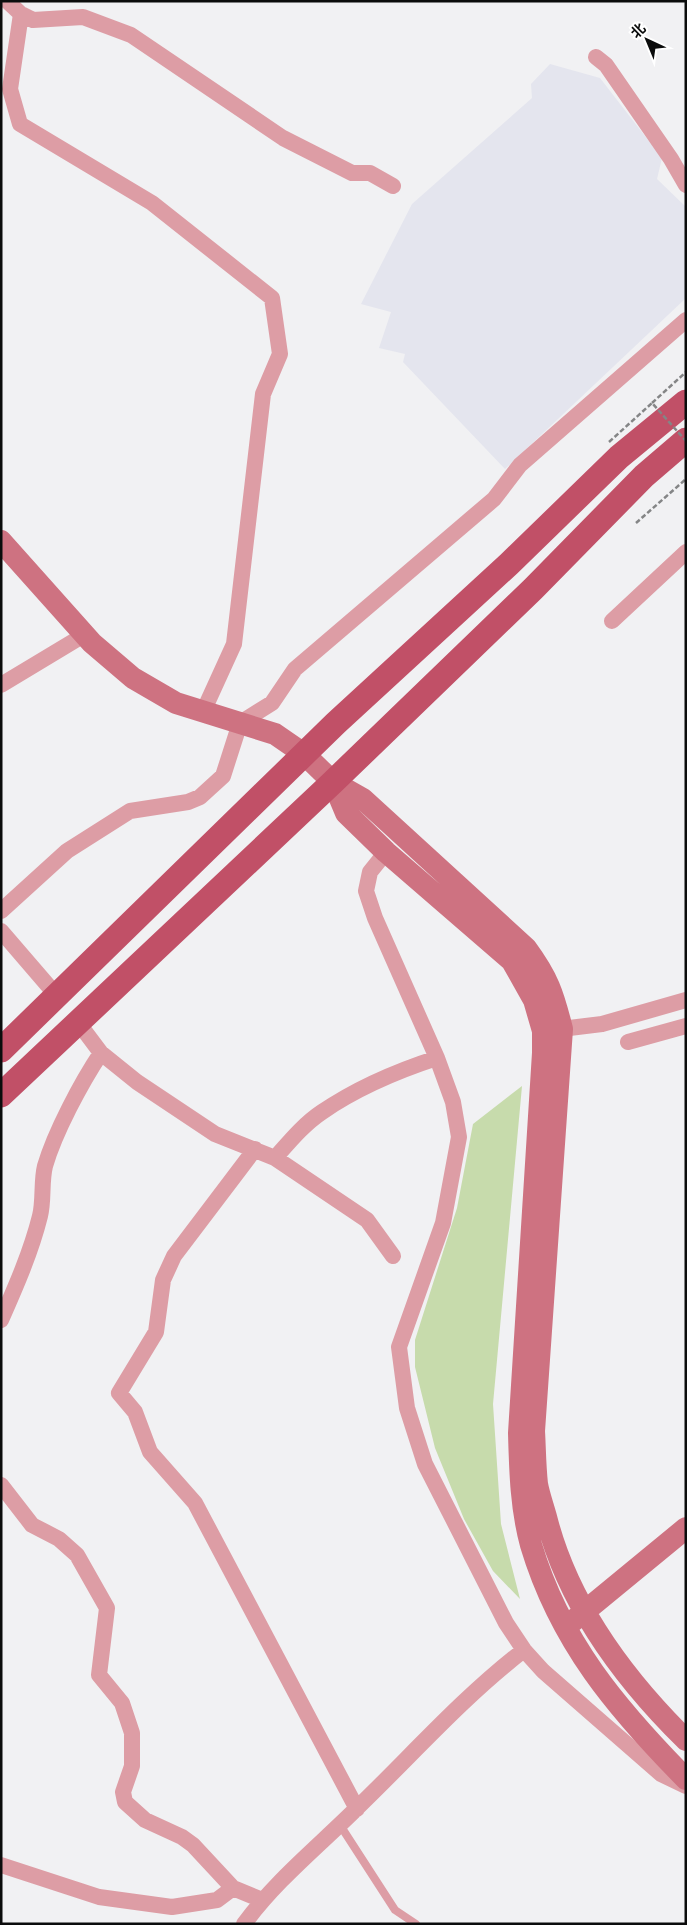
<svg xmlns="http://www.w3.org/2000/svg" width="687" height="1925" font-family="Spectral,'Noto Sans SC',serif">
	<style>
		.built { fill: #e4e5ee }
		.green { fill: #c7dbac }
		.lines { fill: none; stroke-linecap: round; stroke-linejoin: round }
		.path { stroke: #848586; stroke-width: 2.5; stroke-dasharray: 5 2.5; stroke-linecap: butt }
		.service { stroke: #dd9da5; stroke-width: 8 }
		.minor { stroke: #dd9da5; stroke-width: 16 }
		.secondary { stroke: #ce7281; stroke-width: 22 }
		.primary { stroke: #c15067; stroke-width: 25 }
		.path-bridge { stroke: #848586; stroke-width: 2.5; stroke-dasharray: 5 2.5; stroke-linecap: butt }
	</style>
	<rect width="100%" height="100%" fill="#f1f1f3"/>
	<path class="built" d="M550,64L600,78L662,158L657,179L686,207V298L505,469L403,362L405,354L379,348L391,312L361,304L412,204L532,98L531,84Z"/>
	<path class="green" d="M522,1086L493,1404L501,1524L520,1599L493,1571L464,1519L435,1448L415,1367V1340L457,1208L473,1124Z"/>
	<g class="lines">
		<path class="path" d="M652,403L686,372
			M636,523L686,479"/>
		<path class="service" d="M340,1825L395,1910L416,1924"/>
		<path class="minor" d="M7,1L21,14L33,20L83,17L131,35L283,138L352,173H370L393,186
			M21,14L10,89L20,124L152,203L272,298L280,354L263,394L234,644L203,712
			M596,57L606,65L671,159L686,185
			M612,621L686,552
			M1,685L84,635
			M386,852L370,872L366,891L375,918L437,1058L453,1102L459,1137L443,1223L399,1347L407,1408L425,1464L506,1623L524,1650L543,1671L661,1774L686,1786
			M1,911L67,851L130,811L188,802L200,797L223,776L240,723L272,703L295,669L494,499L520,465L686,320
			M1,931L57,996
			M77,1021L101,1053L137,1082L215,1134L275,1158L367,1220L393,1256
			M553,1030L602,1024L686,1000
			M628,1042L686,1026
			M255,1149L174,1256L163,1280L156,1332L119,1393L135,1412L150,1452L195,1503L357,1809
			M275,1158C290,1141 304,1124 322,1112C357,1088 397,1071 437,1058
			M1,1320C16,1286 31,1252 40,1216C44,1200 41,1182 45,1166C55,1132 81,1083 101,1053
			M1,1485L32,1525L59,1539L77,1555L107,1608L99,1675L122,1703L132,1733V1766L123,1792L125,1802L145,1820L182,1837L193,1845L233,1888L262,1900
			M1,1865L99,1897L172,1907L217,1900L233,1888
			M244,1924C276,1880 320,1845 358,1807C413,1754 463,1697 524,1650"/>
		<path class="secondary" d="M1,541L92,643L133,678L176,703L275,734L304,754L333,782L363,799L526,948C548,978 553,993 562,1029L534,1431C535,1448 535,1466 537,1484C539,1495 543,1506 546,1517C568,1604 623,1678 686,1740
			M333,782L346,813L386,852L512,961L534,1000L543,1031V1053L519,1433C520,1470 521,1509 531,1545C560,1642 617,1709 686,1779
			M573,1621L686,1528"/>
		<path class="primary" d="M1,1050L336,723L509,564L619,457L686,402
			M1,1095L333,782L533,589L644,476L686,440"/>
		<path class="path-bridge" d="M609,442L652,403L686,441"/>
	</g>
	<rect width="687" height="1925" fill="none" stroke="#0b0c0c" stroke-width="5"/>
	<g transform="translate(647 40) rotate(316)" stroke="#ffffff" stroke-width="4" paint-order="stroke">
	<path d="M0-4L9 19L0 12L-9 19Z" fill="#0b0c0c"/>
	<text y="-8" font-size="14" font-weight="bold" text-anchor="middle" fill="#0b0c0c">北</text>
	</g>
</svg>
